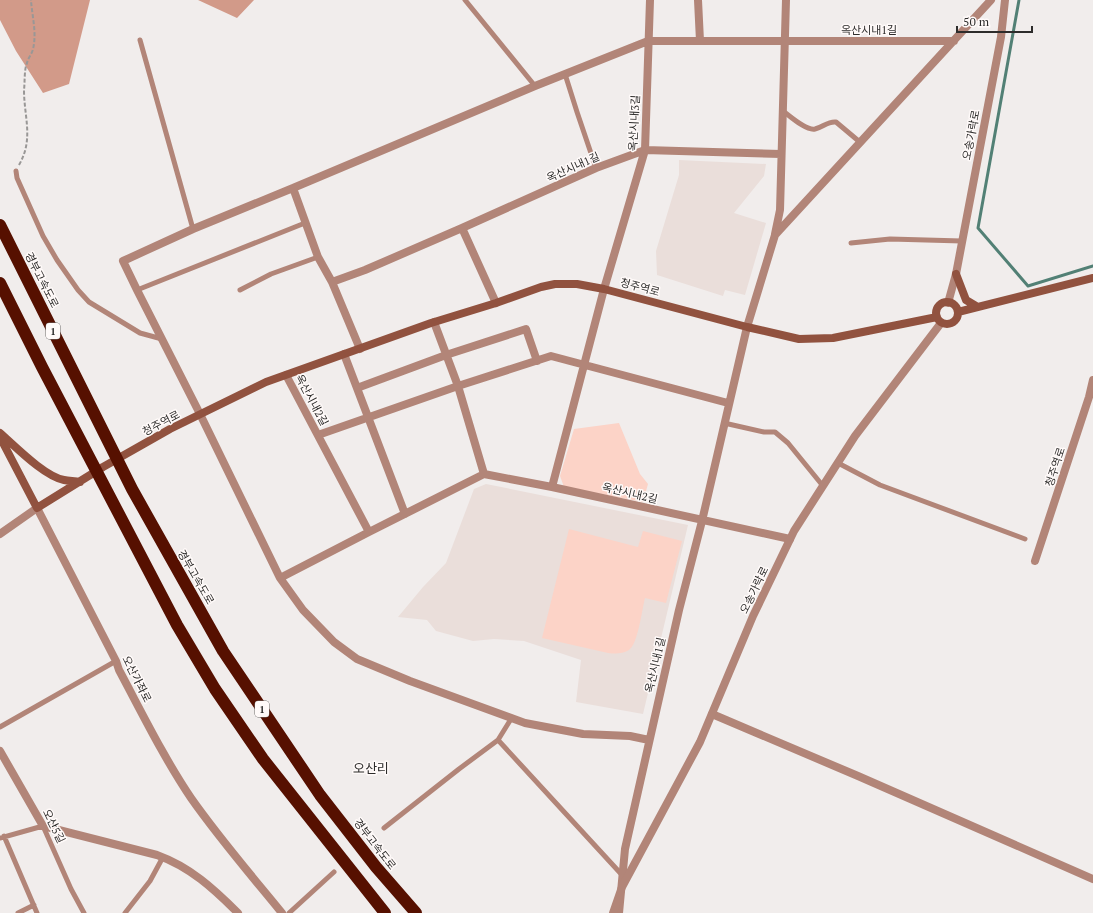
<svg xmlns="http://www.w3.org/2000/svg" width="1093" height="913" font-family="'PT Serif','Noto Sans KR',serif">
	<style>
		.built { fill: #eadeda }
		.green { fill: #fcd3c7 }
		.forest { fill: #d29a89 }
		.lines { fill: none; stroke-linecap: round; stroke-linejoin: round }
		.stream { stroke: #528075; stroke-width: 3 }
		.path { stroke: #999796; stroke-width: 2; stroke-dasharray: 4 2; stroke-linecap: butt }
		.service { stroke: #b28578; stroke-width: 5 }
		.minor { stroke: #b28578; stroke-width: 8 }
		.tertiary { stroke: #b28578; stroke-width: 8 }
		.secondary { stroke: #91523f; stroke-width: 8 }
		.motorway { stroke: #561000; stroke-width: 12 }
		.labels { text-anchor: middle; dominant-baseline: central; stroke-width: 3; stroke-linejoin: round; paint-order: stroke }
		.shield { fill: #fffaf9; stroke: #6c6a69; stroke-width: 1 }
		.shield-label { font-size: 10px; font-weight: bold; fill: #2d2c2b }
		.street-label { font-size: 11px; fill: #2d2c2b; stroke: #fffaf9 }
		.quarter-label { font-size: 13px; fill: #2d2c2b; stroke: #fffaf9 }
	</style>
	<rect width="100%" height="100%" fill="#f1edec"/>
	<path class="built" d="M679,160L766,164L764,176L734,213L766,223L745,295L725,290L723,296L657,275L656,251L679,175Z
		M486,484L688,525L643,714L576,702L581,660L524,641L494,639L473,641L436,631L427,620L398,617L423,587L446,563L474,489Z"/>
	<path class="green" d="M619,423L640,474L648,484L643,502L564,487L560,476L574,429Z
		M569,529L638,547L643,531L682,541L666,603L645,598C642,609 638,644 629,650C622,654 616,654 608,653L542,638Z"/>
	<path class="forest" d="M0,0H90L69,84L43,93L16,51L0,20Z
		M198,0H254L237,18Z"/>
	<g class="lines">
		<path class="stream" d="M1019,0L978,228L1028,286L1093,266"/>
		<path class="path" d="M19,165C34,139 24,117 24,90C25,82 24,70 27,63C28,58 32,54 33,49C37,33 32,16 31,0"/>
		<path class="service" d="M465,0L535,86
			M140,40L193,229
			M565,74L577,112L596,168
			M783,111C790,116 806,131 815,129C823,127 828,121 836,122L861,143
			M16,171L17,178L43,236L57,260L78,290L89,302L140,333L162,339
			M851,243L890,239L962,241
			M137,290L305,223
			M240,290L271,274L318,257
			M724,423L764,432H775L788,443L823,486
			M838,463L880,485L1025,539
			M0,727L116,661
			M498,740L623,876
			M384,828L459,769L498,740L511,719
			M4,836L37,913
			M0,838L43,826L71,889L84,913
			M18,913L34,905
			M125,913L150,881L163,857
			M289,913L334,872"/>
		<path class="minor" d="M698,0L700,41
			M293,188L535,86L648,41H954
			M775,234L780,210L786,0
			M332,282L365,270L462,228
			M496,303L462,228L596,168L645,150L781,154
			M434,322L458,386L484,474
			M360,349L332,282L318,257L293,188L193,229L123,261L137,290L200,414L280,578L369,532
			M344,354L405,514
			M286,375L369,532L484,474L552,487L790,539
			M357,388L446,355L526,329L537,361
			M318,435L458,386L551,356L728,403
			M552,487L604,289L645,150L650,0
			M0,534L37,508
			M1035,561L1089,397L1093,380
			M280,578L303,610L334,642L357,659L410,681L525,723L583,734L630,736L649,740
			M712,714L858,776L1093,879
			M0,751L43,826L157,855C190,867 213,888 238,913
			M619,913L625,849L679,610L702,521L747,327L775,235L991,0"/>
		<path class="tertiary" d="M948,303L956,274L1001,37L1005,0
			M37,508L116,661L119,670C142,713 164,758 191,798C219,838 251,875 282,913
			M613,913L622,887L700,742L753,616L794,531L855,436L941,323"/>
		<path class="secondary" d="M956,274L966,300L976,306
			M936 313a11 11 0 1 1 22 0a11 11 0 1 1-22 0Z
			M958,312L1093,278
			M0,433C16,447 44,476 64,480C69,481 75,481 80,482
			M0,437L37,508L103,467L170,429L266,382L431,323L496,303L541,287L555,284H577L604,289L747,327L799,339L833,338L937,317"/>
		<path class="motorway" d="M0,225L132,489L223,651L320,795L376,867L416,913
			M0,283L42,367L177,625L215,689L263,759L385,913"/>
	</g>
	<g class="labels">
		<g class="shield">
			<rect x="46" y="323" width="14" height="16" rx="3"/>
			<rect x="255" y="701" width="14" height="16" rx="3"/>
		</g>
		<g class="shield-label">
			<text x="53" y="331">1</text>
			<text x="262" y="709">1</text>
		</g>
		<g class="street-label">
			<text x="869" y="30">옥산시내1길</text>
			<text transform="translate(634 123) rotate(-87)">옥산시내3길</text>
			<text transform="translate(971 135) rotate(-79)">오송가락로</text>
			<text transform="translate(573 167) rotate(-24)">옥산시내1길</text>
			<text transform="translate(42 280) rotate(63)">경부고속도로</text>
			<text transform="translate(640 287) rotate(15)">청주역로</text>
			<text transform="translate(312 400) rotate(62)">옥산시내2길</text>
			<text transform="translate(161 423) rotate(-28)">청주역로</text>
			<text transform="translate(1055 467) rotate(-72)">청주역로</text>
			<text transform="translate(630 493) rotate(13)">옥산시내2길</text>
			<text transform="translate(196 577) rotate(60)">경부고속도로</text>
			<text transform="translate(754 590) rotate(-64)">오송가락로</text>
			<text transform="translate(655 665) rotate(-77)">옥산시내1길</text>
			<text transform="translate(137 679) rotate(63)">오산가좌로</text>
			<text transform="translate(54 826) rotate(64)">오산5길</text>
			<text transform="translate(375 844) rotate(52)">경부고속도로</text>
		</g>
		<g class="quarter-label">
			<text x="371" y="768">오산리</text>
		</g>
	</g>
	<path d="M957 26v6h75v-6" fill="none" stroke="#2d2c2b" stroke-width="2"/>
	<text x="963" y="26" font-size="12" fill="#2d2c2b" stroke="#fffaf9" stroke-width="3" paint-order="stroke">50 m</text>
</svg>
